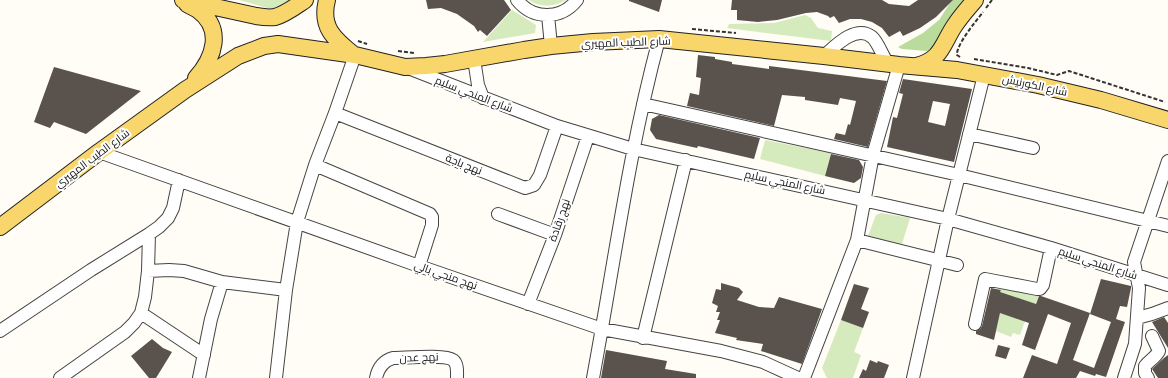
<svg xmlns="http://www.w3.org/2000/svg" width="1168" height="378" font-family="Georgia,Cairo,serif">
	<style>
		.green { fill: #d5ebbd }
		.forest { fill: #b9dc9c }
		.building { fill: #5a524d; fill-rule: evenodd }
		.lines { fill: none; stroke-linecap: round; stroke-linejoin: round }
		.minor-casing { stroke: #444; stroke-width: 14 }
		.major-casing { stroke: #222; stroke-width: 18 }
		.path { stroke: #333; stroke-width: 2; stroke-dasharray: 4 2; stroke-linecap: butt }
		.minor { stroke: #fff; stroke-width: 12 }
		.major { stroke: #f9d66b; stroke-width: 16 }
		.labels { text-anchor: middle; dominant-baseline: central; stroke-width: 4; stroke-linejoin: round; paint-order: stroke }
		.street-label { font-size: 11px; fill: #111; stroke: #fff }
	</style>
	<rect width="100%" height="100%" fill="#fffdf5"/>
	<path class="green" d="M239,0H290L274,10Z
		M529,0H566C554,7 540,8 529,0Z
		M512,10L536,25L535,33L483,42Z
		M805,15L811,18L818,28L832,31L831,41L727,28L729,24L774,23Z
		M765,140L831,153L825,176L760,159Z
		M881,213L910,218L902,244L868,236L876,215Z
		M1001,287L1039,295L1035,305L1031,304L1020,335L1013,333L1011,337L996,331L1000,313L997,312Z
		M841,320L863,328L854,352L861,355L853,378H827L822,368Z"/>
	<path class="forest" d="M952,0H969L965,7L960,6L948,23L933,48L927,51L902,49L898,47L923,33L939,20Z"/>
	<path class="building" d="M426,0H504L511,10L487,36L480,30L478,32L474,26L457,14L441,8L428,9Z
		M629,0H662L659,12L629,1Z
		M732,0H882L889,4L909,6L918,0H953L936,17L920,28L903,36L900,31L889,37L882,28L872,22L861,19H850L839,23L834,16L830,18L828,16L817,12L806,13L777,20L758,22L737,20V10H731Z
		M698,55L715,57V59L732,62V64L769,69V66L887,81L868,147L834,139L836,133L845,135L848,124L850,125L856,101L840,98L838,105L805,100V97L782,95L774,126L687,106L690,93L699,95L701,78L696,77Z
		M54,67L141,91L86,134L54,122L50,128L34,122Z
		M903,79L972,89L954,162L887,147L893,117L897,118L903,94L899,93ZM933,101L950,104L945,126L928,122Z
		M659,115L760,138L754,159L698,146L697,148L656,139L650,130L652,119Z
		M831,154L859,160L863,167L861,178L854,183L825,176Z
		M1101,279L1131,286V288L1127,307L1120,306L1116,319L1125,322L1106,377L1096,374L1095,376L1080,371L1076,378H1023L1032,355L1057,364L1071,323L1048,314L1035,350L1022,345L1029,323L1000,313L994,340L976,334V331L980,329L982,326L991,288L1001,290L1000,292L1036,304L1039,296H1041L1090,313L1073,360L1094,368L1111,322L1090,314Z
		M721,283L739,288L743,292L737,300L759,307L774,308L779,297L822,309L802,364L761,351L763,344L736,340L737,338L715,333L720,320H717L720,312H716L718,306L712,303L716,289L721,290Z
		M854,284L869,288L861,309L869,312L863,328L841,320Z
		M1164,317L1168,323V348L1152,322Z
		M152,339L163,348L172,352L156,378H149L131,356Z
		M998,345L1010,348L1006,359L995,356Z
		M606,350L667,361L665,369L696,374V378H601Z
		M1168,355V378H1158L1152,369L1164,358Z
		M870,360L877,363L878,361L889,365L884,378H859L863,369L866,371Z"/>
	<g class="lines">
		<defs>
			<path id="minor" d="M517,0C533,20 561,20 577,0
				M548,15L551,46
				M824,56C835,46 856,24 872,37C878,42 883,57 888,64
				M474,59L478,85L483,98
				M408,68L557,126L633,149L948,219L1051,248L1168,285
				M643,104L959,175L1168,226
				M335,113L525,188L534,185L540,175L557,126
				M969,134L1033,148
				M99,152L419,266L602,329L721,351L763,362L798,378
				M315,165L430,214L432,217V225L419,266
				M498,214L555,235
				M857,240L957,265
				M148,271L169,270L184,271L222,282L286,290
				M528,304L555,235L588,136
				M141,313L204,355
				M1137,318L1152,314L1168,308
				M975,324L985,279L1037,289H1040L1043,285L1051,248
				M0,331L91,270L149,234L159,227L168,218L173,208L179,180
				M643,338L686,160
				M60,378L125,332L134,323L141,313L145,297L148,271L149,234
				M199,378L211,319L222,282
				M276,378L286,290L297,222L315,165L335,113L355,55
				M376,378C378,368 383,361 393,358C405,358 445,354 453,360C458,364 457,372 457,378
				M593,378C614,265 629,150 659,39
				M804,378L857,240L873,155L899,65
				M913,378L948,219L984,75
				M1124,378L1135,344L1139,288L1134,262L1168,161
				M1148,378L1145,373V366C1149,361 1156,357 1159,351L1152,336"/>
			<path id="major" d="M183,0L256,16C262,17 269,18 275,17C286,14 296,6 305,0
				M327,0C320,27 334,39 354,55
				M187,4C190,6 195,8 198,10C224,29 214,58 196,78
				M916,66C942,60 942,44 955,25C961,16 968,8 975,0
				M0,227L99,152L185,90L238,56L264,46L278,44L355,55L405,67L426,66L445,64L524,50L551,46L593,42L659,39L824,56L899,65L957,70L1038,85L1101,100L1168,120"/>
		</defs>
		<use href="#minor" class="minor-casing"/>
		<use href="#major" class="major-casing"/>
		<path class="path" d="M986,8L992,0
			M692,29L736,33
			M358,41L367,44
			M398,51L414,53
			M960,57L957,55C956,45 976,21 983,12
			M974,59L1028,68L1057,75L1069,71L1165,102"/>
		<use href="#minor" class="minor"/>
		<use href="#major" class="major"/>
	</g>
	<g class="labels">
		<g class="street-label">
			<text transform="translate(626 42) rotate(-2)">شارع الطيب المهيري</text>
			<text transform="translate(1035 85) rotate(12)">شارع الكورنيش</text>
			<text transform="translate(474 94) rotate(21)">شارع المنجي سليم</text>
			<text transform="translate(92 158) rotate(-37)">شارع الطيب المهيري</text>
			<text transform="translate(464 164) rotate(22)">نهج باجة</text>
			<text transform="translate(785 182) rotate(12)">شارع المنجي سليم</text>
			<text transform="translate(559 220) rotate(-71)">نهج رقادة</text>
			<text transform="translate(1098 263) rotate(18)">شارع المنجي سليم</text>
			<text transform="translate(446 275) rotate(19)">نهج منجي بالي</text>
			<text transform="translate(419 357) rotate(-2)">نهج عدن</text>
		</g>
	</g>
</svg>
